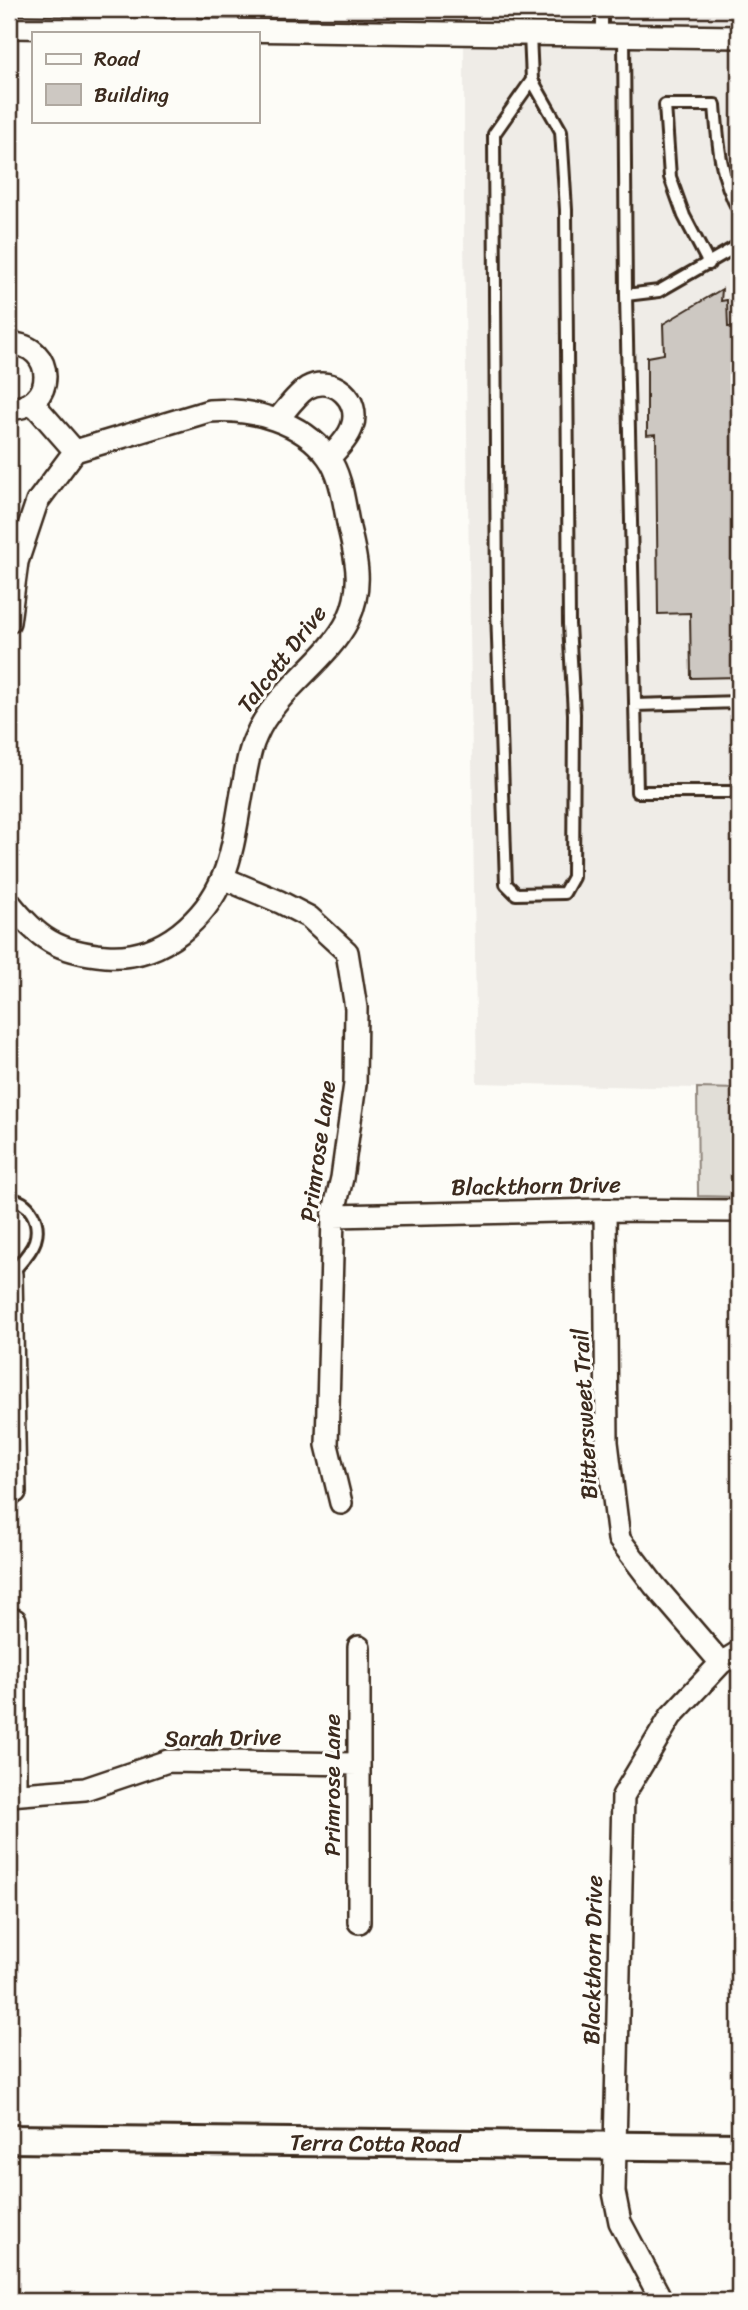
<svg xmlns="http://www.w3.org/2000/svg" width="748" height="2310" font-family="Sriracha,sans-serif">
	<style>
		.built { fill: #efece7 }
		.green { fill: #e1ded7; stroke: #8e847a; stroke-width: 2 }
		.building { fill: #cdc8c2; stroke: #3b2a1e; stroke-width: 2 }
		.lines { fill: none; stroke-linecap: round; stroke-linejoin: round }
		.service-casing { stroke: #3b2a1e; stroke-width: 16 }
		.minor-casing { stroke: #3b2a1e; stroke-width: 26 }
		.tertiary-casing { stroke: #3b2a1e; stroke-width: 32 }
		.service { stroke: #fdfcf7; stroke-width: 10 }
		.minor { stroke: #fdfcf7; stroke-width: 21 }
		.tertiary { stroke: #fdfcf7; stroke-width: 26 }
		.labels { text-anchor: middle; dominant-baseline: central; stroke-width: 6; stroke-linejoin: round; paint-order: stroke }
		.street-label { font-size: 23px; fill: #3b2a1e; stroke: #fdfcf7 }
	</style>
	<rect width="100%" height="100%" fill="#fdfcf7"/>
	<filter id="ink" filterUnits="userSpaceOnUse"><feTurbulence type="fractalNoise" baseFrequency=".0143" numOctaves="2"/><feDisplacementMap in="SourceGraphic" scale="14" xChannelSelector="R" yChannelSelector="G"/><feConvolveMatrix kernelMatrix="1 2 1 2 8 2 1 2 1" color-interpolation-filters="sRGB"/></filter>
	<g filter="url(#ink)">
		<path class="built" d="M346,9H739V1089L477,1083L464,239V39L345,37Z"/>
		<path class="green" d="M697,1088L739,1089V1197L698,1196Z"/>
		<path class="building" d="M722,289L721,301L727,300L728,327H739V677L691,678L690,613L658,614L656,434L647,435V357L664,354L663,324Z"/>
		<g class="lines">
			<defs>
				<path id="service" d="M602,9V35
					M530,34L532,80L561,131L566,210L569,624L574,714L573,877L564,893L516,894L506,884L497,609L494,134L532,80
					M624,35L626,295L637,792H739
					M709,264L684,216L670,177L665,105H715C718,143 720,177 739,211
					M626,295L659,291L739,245
					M635,705L739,702
					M9,1199C30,1200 41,1222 35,1241C31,1253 19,1264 11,1274"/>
				<path id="minor" d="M186,9V31
					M9,27L739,37
					M9,344C57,343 57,410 9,408
					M32,402L75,451
					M277,420C286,410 296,395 307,388C333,374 362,400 352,427C348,439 337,449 329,458
					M9,622L17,562L37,502L75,451L209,411C251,408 302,421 328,457C342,476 344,505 349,528C357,561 363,588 348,620C328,661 274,692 256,736C249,750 247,766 244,782C232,843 233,891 180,933C158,950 133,958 106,956C58,952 38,939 9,902
					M223,878L280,902L309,917L347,952L356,1008L355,1084L342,1178L333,1216L327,1445L341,1503
					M605,1210L607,1442L619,1539L654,1585L721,1663
					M333,1216L605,1210L739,1211
					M9,1272L11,1274L15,1492
					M15,1620V1795
					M359,1647V1922
					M9,1795L85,1789L168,1761L357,1764
					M662,2301L620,2222L614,2192L623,1796L671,1716L721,1663L739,1652"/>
				<g id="tertiary">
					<path id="s1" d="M9,2139L739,2147"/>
				</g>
			</defs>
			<use href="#service" class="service-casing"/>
			<use href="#minor" class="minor-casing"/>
			<use href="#tertiary" class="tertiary-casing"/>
			<use href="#service" class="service"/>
			<use href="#minor" class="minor"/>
			<use href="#tertiary" class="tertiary"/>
		</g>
	</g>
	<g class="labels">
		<g class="street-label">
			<text transform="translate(282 659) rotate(-52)">Talcott Drive</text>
			<text transform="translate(318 1151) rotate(-82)">Primrose Lane</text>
			<text transform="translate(536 1186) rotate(-1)">Blackthorn Drive</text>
			<text transform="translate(585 1414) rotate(-93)">Bittersweet Trail</text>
			<text transform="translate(223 1738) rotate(-1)">Sarah Drive</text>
			<text transform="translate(332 1785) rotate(-90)">Primrose Lane</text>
			<text transform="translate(593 1960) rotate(-89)">Blackthorn Drive</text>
			<text stroke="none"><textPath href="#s1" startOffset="366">Terra Cotta Road</textPath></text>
		</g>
	</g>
	<rect width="748" height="2310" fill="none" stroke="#fdfcf7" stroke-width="35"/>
	<rect x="18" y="18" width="713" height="2275" fill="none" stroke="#3b2a1e" stroke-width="2.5" filter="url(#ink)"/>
	<rect x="32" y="32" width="228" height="91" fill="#fdfcf7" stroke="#afa8a0" stroke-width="2"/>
	<rect x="46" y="54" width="35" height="10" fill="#fdfcf7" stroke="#afa8a0" stroke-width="2"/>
	<text x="94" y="66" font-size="21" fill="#3b2a1e">Road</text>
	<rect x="46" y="84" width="35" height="21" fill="#cdc8c2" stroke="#afa8a0" stroke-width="2"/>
	<text x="94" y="102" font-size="21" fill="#3b2a1e">Building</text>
</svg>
